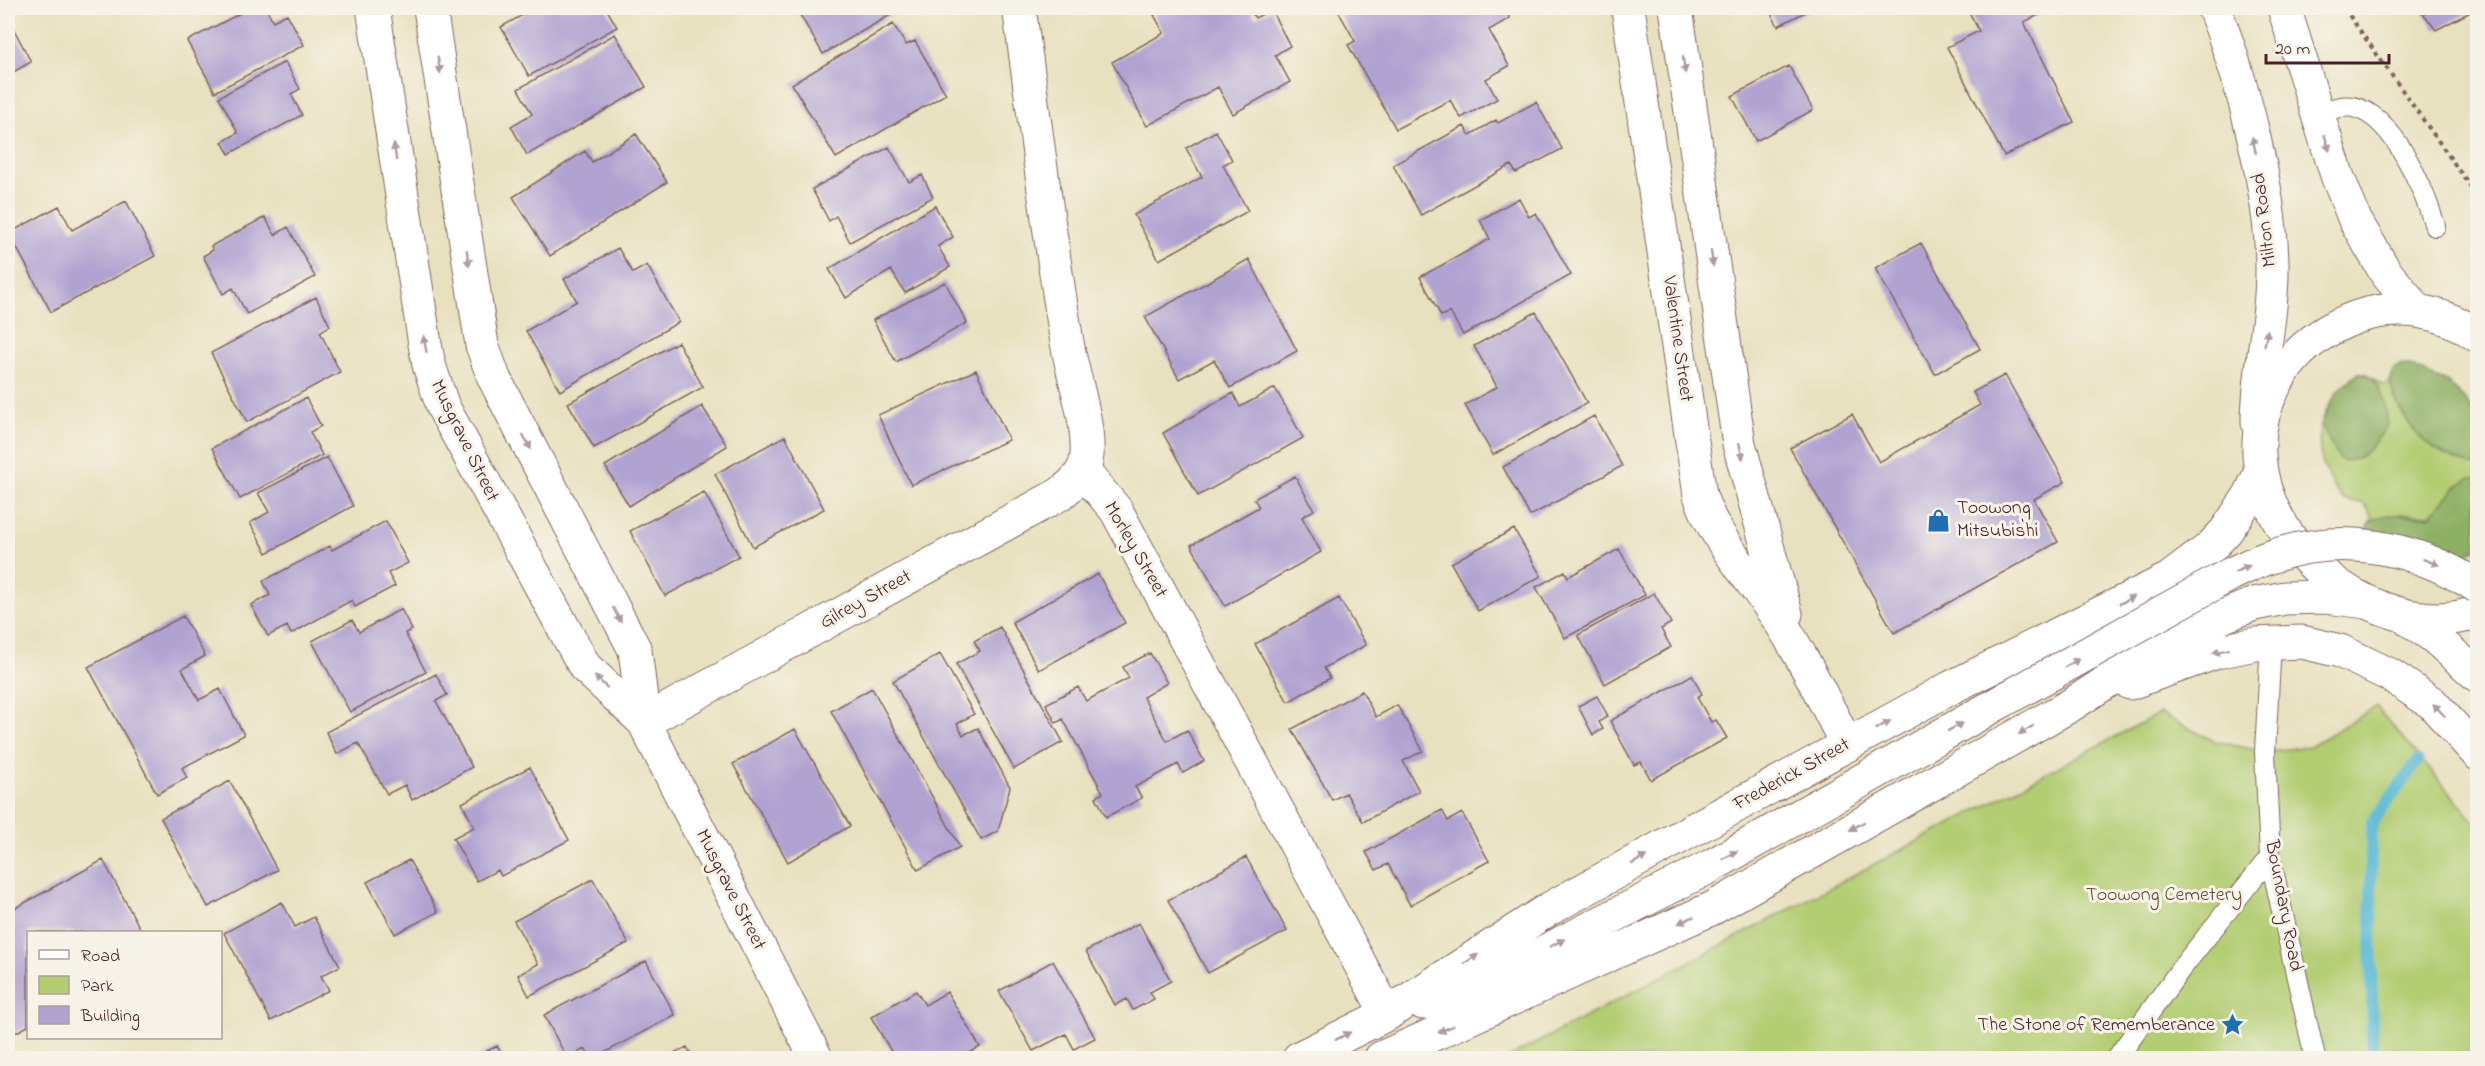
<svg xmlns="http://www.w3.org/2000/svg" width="2485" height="1066" font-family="'Indie Flower',sans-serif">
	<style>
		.green { fill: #b3cd73; stroke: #7e764f; stroke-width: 1.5 }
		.forest { fill: #8eb065; stroke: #6c6848; stroke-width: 1.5 }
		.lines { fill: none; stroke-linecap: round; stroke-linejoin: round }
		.stream { stroke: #56b8d4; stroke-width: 12 }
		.building { fill: #b0a2d1 }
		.service-casing { stroke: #81635f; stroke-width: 22 }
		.minor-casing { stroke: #81635f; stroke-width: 35 }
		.primary-casing { stroke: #81635f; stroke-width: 35 }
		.trunk-casing { stroke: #81635f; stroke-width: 35 }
		.path { stroke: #81635f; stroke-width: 4; stroke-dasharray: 4.5 4.5; stroke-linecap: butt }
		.service { stroke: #fff; stroke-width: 20 }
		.minor { stroke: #fff; stroke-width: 33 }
		.primary { stroke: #fff; stroke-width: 33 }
		.trunk { stroke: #fff; stroke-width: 33 }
		.trunk-bridge-casing { stroke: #81635f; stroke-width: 35; stroke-linecap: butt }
		.trunk-bridge { stroke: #fff; stroke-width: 33 }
		.oneway { fill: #ae9aa0 }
		.labels { text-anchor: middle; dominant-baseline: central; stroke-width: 6; stroke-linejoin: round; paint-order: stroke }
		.street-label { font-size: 20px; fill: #4a1f2b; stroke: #f7f3e8 }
		.poi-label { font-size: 20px; fill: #4a1f2b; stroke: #f7f3e8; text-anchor: start }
		.park-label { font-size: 20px; fill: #644a3d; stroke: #f7f3e8 }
	</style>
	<rect width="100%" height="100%" fill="#f7f3e8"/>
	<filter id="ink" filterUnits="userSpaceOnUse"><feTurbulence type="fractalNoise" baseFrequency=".0167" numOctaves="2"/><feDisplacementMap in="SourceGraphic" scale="12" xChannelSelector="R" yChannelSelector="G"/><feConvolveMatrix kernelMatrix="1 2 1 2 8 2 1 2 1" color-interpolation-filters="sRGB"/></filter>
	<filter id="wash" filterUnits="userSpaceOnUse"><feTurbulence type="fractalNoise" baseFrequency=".008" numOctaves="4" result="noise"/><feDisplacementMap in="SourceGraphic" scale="24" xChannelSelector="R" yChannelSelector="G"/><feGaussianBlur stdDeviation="1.35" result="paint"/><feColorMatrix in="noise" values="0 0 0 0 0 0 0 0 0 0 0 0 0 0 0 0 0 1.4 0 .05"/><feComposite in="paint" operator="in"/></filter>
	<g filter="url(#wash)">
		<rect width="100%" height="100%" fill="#e8e1bf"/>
		<path class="green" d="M2359,373H2365L2382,385L2388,384L2390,378C2400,424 2430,458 2477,466V478L2458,485L2431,515L2402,514L2372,520C2366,498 2359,503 2343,500C2307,453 2312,409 2359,373Z
			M2376,707L2477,824V1058H1508L2160,713L2214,741L2265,752L2310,746Z"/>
		<path class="forest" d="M2407,365L2448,383L2467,402L2477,417V466C2457,462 2440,455 2424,441C2409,429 2368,366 2407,365Z
			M2359,373C2381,374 2386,407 2388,424C2377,440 2365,461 2343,461L2337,456L2321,424L2338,390Z
			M2470,478H2477L2476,550L2456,559L2366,531L2369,522C2390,508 2409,519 2431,515L2458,485Z"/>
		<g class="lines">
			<path class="stream" d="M2369,1058L2372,1050L2371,860L2372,823L2418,761"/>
		</g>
		<g id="blocks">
			<path class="building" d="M250,8H266L273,21L287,14L304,45L215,92L187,41Z
				M535,8H606L617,27L529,76L501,27Z
				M796,8H897L899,10L823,54Z
				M1167,8H1249L1255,18L1271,10L1290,46L1275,55L1290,82L1233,114L1218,87L1147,126L1112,62L1164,33L1154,15Z
				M1340,8H1503L1510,18L1489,30L1509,66L1486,79L1497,99L1461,118L1450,100L1396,129L1348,45L1355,41L1337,9Z
				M1768,8H1813L1778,26Z
				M1967,8H2054L2024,22L2074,122L2004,156L1947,47L1979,31Z
				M2419,8H2478L2436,30Z
				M8,18L31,62L8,75Z
				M893,24L906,45L915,41L946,94L836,158L792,84Z
				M615,34L646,87L527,155L511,126L532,114L518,89Z
				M285,62L300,89L291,94L302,115L229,154L222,142L238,133L219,97Z
				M1789,66L1813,110L1756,141L1732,96Z
				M1536,102L1562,149L1516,173L1511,165L1421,215L1393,165L1464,126L1470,135L1496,120L1498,123Z
				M1216,131L1232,160L1223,165L1248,211L1159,260L1134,215L1202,177L1186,148Z
				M636,134L667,182L550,256L513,197L585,151L592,162Z
				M889,147L909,182L922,175L933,197L850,242L836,216L829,221L812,189Z
				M1519,198L1529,217L1536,213L1571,275L1463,335L1450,312L1441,316L1420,277L1490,239L1480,220Z
				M126,201L155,256L51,312L9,233L59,206L72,230Z
				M935,206L953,237L938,246L950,267L905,293L891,270L846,298L829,269Z
				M265,217L275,235L288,227L315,277L247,314L233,288L223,294L203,256L213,250L211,246Z
				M1921,243L1980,349L1935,374L1875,268Z
				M618,248L633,273L647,265L679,322L560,391L526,331L577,301L564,279Z
				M1249,259L1297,351L1230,388L1214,360L1179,379L1145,317Z
				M945,282L967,323L896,362L873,320Z
				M316,297L330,326L320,332L340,372L247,422L211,353Z
				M1536,312L1587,403L1493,455L1465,405L1497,387L1474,346Z
				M678,342L703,387L594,448L568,403Z
				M976,370L1009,440L911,485L878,415Z
				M2005,375L2065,482L2034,499L2058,542L1894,633L1790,448L1852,414L1879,462L1980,405L1973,392Z
				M1275,388L1303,438L1198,496L1163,433L1233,393L1240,407Z
				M306,398L321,426L310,432L322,455L240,499L212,448Z
				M702,406L727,446L629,506L605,466Z
				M1594,416L1622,466L1530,516L1503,467Z
				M785,436L824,509L753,547L715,474Z
				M327,457L353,506L267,553L250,523L269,512L258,493Z
				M1295,476L1314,510L1302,517L1321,552L1225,606L1191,545L1259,507L1254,499Z
				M704,492L739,556L665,596L630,531Z
				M386,521L408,563L388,573L395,586L355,607L352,600L291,634L287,626L268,636L251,605L270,595L263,581L330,546L332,550Z
				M1514,529L1541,576L1478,611L1451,563Z
				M1619,549L1645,595L1565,638L1536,587L1565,571L1568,577Z
				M1098,574L1125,623L1039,670L1012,622Z
				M1654,593L1671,623L1661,629L1671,647L1605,684L1578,635Z
				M1339,598L1366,645L1324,668L1330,678L1288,702L1255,644Z
				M401,609L412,630L405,633L426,672L350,712L312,641L352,620L359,632Z
				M183,616L205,656L182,669L199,700L220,689L244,735L182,768L187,778L157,794L88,667Z
				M1000,627L1063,742L1014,769L956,664L980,651L974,641Z
				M1150,653L1167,683L1143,697L1167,741L1187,730L1204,761L1183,773L1178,764L1135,787L1142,798L1106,817L1096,797L1103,793L1063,719L1056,723L1046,704L1078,687L1086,701L1129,678L1123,667Z
				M940,654L974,714L957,724L963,735L978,728L1010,787L998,831L981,840L893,681Z
				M436,674L447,695L436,701L472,767L412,800L405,785L387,794L358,743L337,754L326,732Z
				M1692,675L1702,694L1697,697L1711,722L1716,720L1727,738L1651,780L1641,762L1634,765L1610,721Z
				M872,688L960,847L918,870L831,711Z
				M1362,691L1376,717L1397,705L1423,751L1403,761L1419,791L1363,822L1346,793L1332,800L1292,729Z
				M1597,696L1608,716L1599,722L1603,729L1593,735L1578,706Z
				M795,729L850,826L788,862L733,764Z
				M530,767L569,840L501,876L498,870L477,881L453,838L474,827L462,803Z
				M230,781L277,870L208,907L161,818Z
				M1442,810L1448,821L1462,813L1489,861L1410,905L1388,864L1376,870L1366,852Z
				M1246,857L1287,931L1208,973L1168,900Z
				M103,860L142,932H28V1026L15,1033L8,1020V912Z
				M409,860L438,912L395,934L367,882Z
				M593,879L628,943L529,996L518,975L538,964L514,921Z
				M282,902L295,927L314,917L340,966L321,976L329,990L271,1021L224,933Z
				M1139,923L1171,981L1150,992L1154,999L1133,1010L1127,999L1115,1005L1086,951Z
				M646,961L675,1015L595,1058H591L585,1049L567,1058L544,1015Z
				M1053,961L1095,1038L1074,1049L1066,1034L1033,1051L999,991Z
				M916,991L925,1005L947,992L980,1047L960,1058H947L945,1054L938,1058H895L871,1017Z
				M497,1046L504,1058H473Z
				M687,1047L693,1058H665Z"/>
		</g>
	</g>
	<g filter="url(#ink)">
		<use href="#blocks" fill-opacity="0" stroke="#81635f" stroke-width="1.5"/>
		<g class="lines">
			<defs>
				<path id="service" d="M2317,113C2328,110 2341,105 2353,107C2394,115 2424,190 2435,226
					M2271,643L2265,752L2270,857L2315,1058
					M2117,1058L2180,970L2270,857"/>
				<path id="minor" d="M373,8L425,344L429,365L443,407L585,667L644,722L816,1058
					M430,8L482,345L494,378L635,650L644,722
					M1628,8L1700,495C1714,540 1755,582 1781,623C1806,662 1826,704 1847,745
					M1676,8L1739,444L1786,614
					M1083,471L1116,510L1387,1014
					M644,722L1060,494C1073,484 1086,473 1087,455C1089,418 1073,379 1067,342C1048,231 1035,119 1019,8"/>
				<path id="primary" d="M2214,8C2242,78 2271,189 2272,264C2273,318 2258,370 2258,423
					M2284,8L2337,175L2355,220L2386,273L2418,311"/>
				<path id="trunk" d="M2478,336C2443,310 2398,303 2357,317C2321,330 2293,352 2275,385C2226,477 2296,577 2384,609C2413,620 2448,623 2478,612
					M2404,616L2434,637L2478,676
					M2130,683L2217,652L2255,644L2302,642L2340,651L2390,675L2432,703L2478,754
					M1423,1003L1476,987L1711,866L2002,701
					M1299,1058L1387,1014L1549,909L1950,688L2169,579L2210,548L2226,531L2250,495L2261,471
					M1381,1058L1713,908L2071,705L2162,646L2209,622L2254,604L2285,598L2326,597L2367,602"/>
			</defs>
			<use href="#service" class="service-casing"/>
			<use href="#minor" class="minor-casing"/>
			<use href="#primary" class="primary-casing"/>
			<use href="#trunk" class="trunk-casing"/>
			<path class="path" d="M2344,8L2478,197"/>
			<use href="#service" class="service"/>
			<use href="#minor" class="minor"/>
			<use href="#primary" class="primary"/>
			<use href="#trunk" class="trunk"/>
			<defs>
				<path id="trunk-bridge" d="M2002,701L2231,574C2244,568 2257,561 2270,557C2341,532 2415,546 2478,587"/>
			</defs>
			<use href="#trunk-bridge" class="trunk-bridge-casing"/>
			<use href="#trunk-bridge" class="trunk-bridge"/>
		</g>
		<defs><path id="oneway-solid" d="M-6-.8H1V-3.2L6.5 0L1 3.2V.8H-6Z" transform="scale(1.5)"/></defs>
		<g class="oneway">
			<use href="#oneway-solid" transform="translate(439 65) rotate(81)"/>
			<use href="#oneway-solid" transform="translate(1684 65) rotate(82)"/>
			<use href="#oneway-solid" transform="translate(2327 143) rotate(72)"/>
			<use href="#oneway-solid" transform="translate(2254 145) rotate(-103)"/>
			<use href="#oneway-solid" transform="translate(395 152) rotate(-99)"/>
			<use href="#oneway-solid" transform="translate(468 258) rotate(81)"/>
			<use href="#oneway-solid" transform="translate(1712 258) rotate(82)"/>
			<use href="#oneway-solid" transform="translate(2266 338) rotate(-80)"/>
			<use href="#oneway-solid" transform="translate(425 344) rotate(-100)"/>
			<use href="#oneway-solid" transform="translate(527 442) rotate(62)"/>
			<use href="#oneway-solid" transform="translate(1741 451) rotate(77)"/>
			<use href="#oneway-solid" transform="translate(2431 562) rotate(21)"/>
			<use href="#oneway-solid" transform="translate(2242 569) rotate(-24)"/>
			<use href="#oneway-solid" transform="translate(2127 600) rotate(-27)"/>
			<use href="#oneway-solid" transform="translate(617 615) rotate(62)"/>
			<use href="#oneway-solid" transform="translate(2221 651) rotate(166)"/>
			<use href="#oneway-solid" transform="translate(2072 663) rotate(-29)"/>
			<use href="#oneway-solid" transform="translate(601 682) rotate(-137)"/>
			<use href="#oneway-solid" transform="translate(2439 710) rotate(-134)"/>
			<use href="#oneway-solid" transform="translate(1883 725) rotate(-29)"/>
			<use href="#oneway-solid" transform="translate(1955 727) rotate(-29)"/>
			<use href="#oneway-solid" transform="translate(2026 730) rotate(150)"/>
			<use href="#oneway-solid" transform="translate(1857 826) rotate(150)"/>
			<use href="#oneway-solid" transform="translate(1730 855) rotate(-29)"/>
			<use href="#oneway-solid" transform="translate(1639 860) rotate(-29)"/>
			<use href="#oneway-solid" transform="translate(1686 920) rotate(156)"/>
			<use href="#oneway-solid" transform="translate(1557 943) rotate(-28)"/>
			<use href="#oneway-solid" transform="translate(1471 959) rotate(-33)"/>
			<use href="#oneway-solid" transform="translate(1446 1029) rotate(156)"/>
			<use href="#oneway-solid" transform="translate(1343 1036) rotate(-27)"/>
		</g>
	</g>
	<defs>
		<symbol id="shop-bare" viewBox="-9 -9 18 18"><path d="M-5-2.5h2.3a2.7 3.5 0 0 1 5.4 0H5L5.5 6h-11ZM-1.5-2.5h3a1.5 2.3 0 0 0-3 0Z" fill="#1f6fb2" stroke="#f7f3e8" stroke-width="2.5" paint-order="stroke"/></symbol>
		<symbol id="sight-bare" viewBox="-9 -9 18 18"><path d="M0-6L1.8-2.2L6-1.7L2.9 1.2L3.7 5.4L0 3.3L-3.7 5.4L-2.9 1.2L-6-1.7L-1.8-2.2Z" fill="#1f6fb2" stroke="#f7f3e8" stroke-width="2.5" paint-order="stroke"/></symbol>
	</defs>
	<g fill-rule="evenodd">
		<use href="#shop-bare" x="1922" y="504" width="33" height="33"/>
		<use href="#sight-bare" x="2216" y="1008" width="33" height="33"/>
	</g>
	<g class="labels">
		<g class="street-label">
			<text transform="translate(2265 220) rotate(-97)">Milton Road</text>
			<text transform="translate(1677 339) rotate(82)">Valentine Street</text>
			<text transform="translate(464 441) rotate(64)">Musgrave Street</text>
			<text transform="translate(1135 550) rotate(60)">Morley Street</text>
			<text transform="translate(866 600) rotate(-29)">Gilrey Street</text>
			<text transform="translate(1792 775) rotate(-29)">Frederick Street</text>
			<text transform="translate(730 890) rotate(63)">Musgrave Street</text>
			<text transform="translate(2283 906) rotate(79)">Boundary Road</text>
		</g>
		<g class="poi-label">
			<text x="1957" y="508">Toowong<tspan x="1957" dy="23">Mitsubishi</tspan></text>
			<text x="2215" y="1025" text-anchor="end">The Stone of Rememberance</text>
		</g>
		<g class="park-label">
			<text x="2164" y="895">Toowong Cemetery</text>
		</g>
	</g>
	<rect width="2485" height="1066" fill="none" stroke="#f7f3e8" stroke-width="30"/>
	<rect x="27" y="931" width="195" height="108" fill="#f7f3e8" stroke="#b29e9c" stroke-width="1.5"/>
	<rect x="39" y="950" width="30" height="9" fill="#ffffff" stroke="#b29e9c" stroke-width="1.5"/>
	<text x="81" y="961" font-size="18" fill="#4a1f2b">Road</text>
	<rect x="39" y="976" width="30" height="18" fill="#b3cd73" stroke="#b29e9c" stroke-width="1.5"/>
	<text x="81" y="991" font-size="18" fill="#4a1f2b">Park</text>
	<rect x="39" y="1006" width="30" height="18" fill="#b0a2d1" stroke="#b29e9c" stroke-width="1.5"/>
	<text x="81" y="1021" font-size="18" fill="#4a1f2b">Building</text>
	<path d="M2266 54v9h123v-9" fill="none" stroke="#4a1f2b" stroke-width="3"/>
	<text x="2275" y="54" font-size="18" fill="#4a1f2b" stroke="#f7f3e8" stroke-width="4.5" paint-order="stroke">20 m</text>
</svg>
